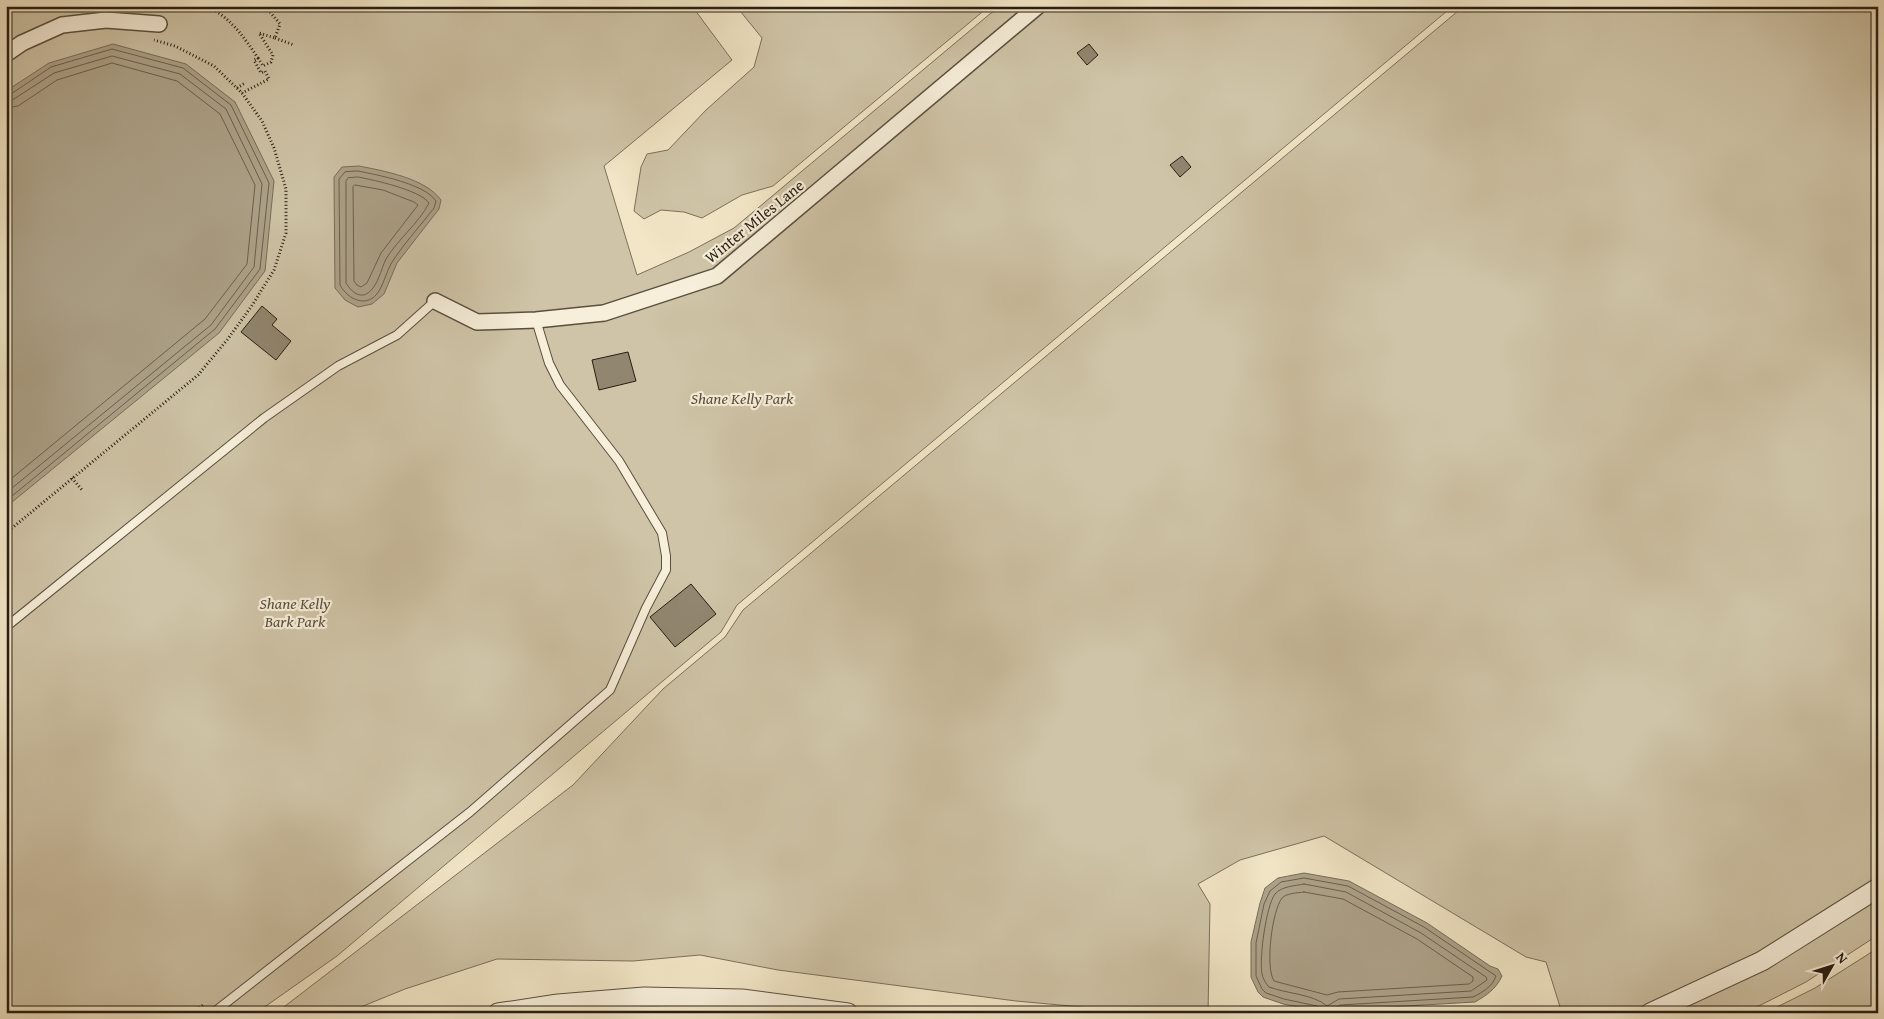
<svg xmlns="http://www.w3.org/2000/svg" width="1884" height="1019" font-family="'Gentium Book Plus',serif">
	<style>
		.green { fill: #cfc4a7; stroke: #7b705c }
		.water { fill: #ada289; stroke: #776d59 }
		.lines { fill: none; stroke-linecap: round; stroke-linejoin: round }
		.shore { stroke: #6a604e; stroke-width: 1 }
		.building { fill: #918670; stroke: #271d12 }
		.service-casing { stroke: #5a4f3f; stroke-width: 10 }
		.minor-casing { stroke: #5a4f3f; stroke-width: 18 }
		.tertiary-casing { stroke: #5a4f3f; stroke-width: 21 }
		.path { stroke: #271d12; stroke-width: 3; stroke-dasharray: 1 2.5; stroke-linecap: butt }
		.service { stroke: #f7efda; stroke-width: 8 }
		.minor { stroke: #f7efda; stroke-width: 15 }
		.tertiary { stroke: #f7efda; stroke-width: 19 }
		.labels { text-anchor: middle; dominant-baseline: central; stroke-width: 4.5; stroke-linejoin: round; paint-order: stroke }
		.street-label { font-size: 16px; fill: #271d12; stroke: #f7efda }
		.park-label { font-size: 16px; font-style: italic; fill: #594f3f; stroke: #f7efda }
	</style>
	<rect width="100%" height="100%" fill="#f2e6c6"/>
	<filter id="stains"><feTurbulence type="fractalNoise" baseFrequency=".004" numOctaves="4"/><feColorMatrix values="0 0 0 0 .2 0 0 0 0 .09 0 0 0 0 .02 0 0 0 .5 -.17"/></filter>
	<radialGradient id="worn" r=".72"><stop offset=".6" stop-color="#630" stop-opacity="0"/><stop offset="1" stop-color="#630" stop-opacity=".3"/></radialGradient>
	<path class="green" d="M6,6H692L732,60L604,166L637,275L689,252L734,228L991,13L1009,6H1453L737,605L721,632L337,956L256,1013H6Z
		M736,6H991L987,8L773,186L742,195L702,218L684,212L661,210L644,219L634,211L641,167L647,154L668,150L706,110L754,67L762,38Z
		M1464,6H1878V877L1759,954L1655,1003L1620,1013H1562L1546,962L1526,957L1324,836L1240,860L1198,884L1210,904L1208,1013H1166L1139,1007L1104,1009L1016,1001L778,970L700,955L633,961L497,959L405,989L346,1013H276L573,785L663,689L725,637L743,610Z
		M1878,898V935L1806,982L1745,1013H1672Z
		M1878,948V1013H1765L1815,988Z"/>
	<path class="water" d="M113,44L186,64L235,102L274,181L265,271L219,333L6,507V91L49,63Z
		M359,166C384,171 425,178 441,200L439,209L397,263L384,294L372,304L358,307L345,300L335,288L334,177L342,167Z
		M1304,873L1349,881L1427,923L1490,966L1498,969L1502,976C1496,989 1487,995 1475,1002L1320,1011L1283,1004L1263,997L1258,992L1251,977V942L1260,903L1265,888L1278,878Z"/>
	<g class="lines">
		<path class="shore" d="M6,95L11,94L51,67L112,49L183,68L231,105L269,183L260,269L215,329L6,501
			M6,101L14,99L54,73L112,56L180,74L226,109L262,184L254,267L211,325L6,493
			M6,108L18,106L57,80L112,63L177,81L220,114L255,185L247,264L205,319L6,483
			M358,171C378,175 425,184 436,201L434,208C421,225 406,241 394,259C387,269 385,281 379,291C368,309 348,300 340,285L339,179L345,172Z
			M358,177C374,180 420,190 429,203C419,223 398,239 386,259C381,269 378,286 368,293C359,299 351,291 346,283V181L348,178Z
			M355,185L383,190L414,202L418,205L381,253L367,283L361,287L357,285L354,281L353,187Z
			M1304,884L1346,892L1421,933L1486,977L1487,980L1471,991L1339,999L1327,1006C1313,994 1288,994 1269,987C1266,984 1263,979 1262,974C1259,959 1266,906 1275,894C1282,886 1295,886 1304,884Z
			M1304,892L1343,899L1417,939L1473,977V981L1469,984L1338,992L1327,995L1274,981C1265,967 1272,911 1282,898C1287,893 1297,893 1304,892Z
			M1321,1013L1320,1008L1317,1006L1284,999L1266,993L1262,989L1256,976V943L1264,904L1270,891L1281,882L1304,878L1348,886L1424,927L1496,976C1492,987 1483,992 1473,997L1340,1005L1335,1008L1334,1013"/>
	</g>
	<path class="building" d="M1089,44L1098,55L1087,65L1077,53Z
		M1182,156L1191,167L1180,177L1170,165Z
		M262,306L277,319L272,325L291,341L276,360L241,332Z
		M628,352L636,381L599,390L592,360Z
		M691,584L716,614L675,647L650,617Z"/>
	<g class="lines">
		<defs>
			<path id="service" d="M6,627L264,418L338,366L397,335L435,301
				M213,1013L470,812L610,690L646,608L666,570V556L662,533L619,461L560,385L549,363L536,320"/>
			<path id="minor" d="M6,54L22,43L62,25L106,20L159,24
				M435,301L477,322L536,320L604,313L717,276L1038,6"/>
			<path id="tertiary" d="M498,1013L558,1004L644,997L742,999L848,1013
				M1650,1013L1762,961L1878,888"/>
		</defs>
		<use href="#service" class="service-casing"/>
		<use href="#minor" class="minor-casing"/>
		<use href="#tertiary" class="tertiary-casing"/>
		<path class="path" d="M217,6L214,10C234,22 245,39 258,58L254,60L261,73L265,71L269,79L242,93
			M275,38L294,45
			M258,58L263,66L271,62L273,55L259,33L275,38L280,24L265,6
			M237,88L245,83
			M72,478L82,490
			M6,533L198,375L227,340L251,307L274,270L286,233V189L274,148L262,121L242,93L214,66L175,46L154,40
			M190,1013L205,1004"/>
		<use href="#service" class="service"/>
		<use href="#minor" class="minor"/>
		<use href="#tertiary" class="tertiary"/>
	</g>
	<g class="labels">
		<g class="street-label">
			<text transform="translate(754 221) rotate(-39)">Winter Miles Lane</text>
		</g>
		<g class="park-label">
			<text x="742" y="398">Shane Kelly Park</text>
			<text x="295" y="603">Shane Kelly<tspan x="295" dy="18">Bark Park</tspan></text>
		</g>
	</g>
	<rect width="1884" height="1019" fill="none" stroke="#f2e6c6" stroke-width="25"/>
	<rect x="8" y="8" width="1869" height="1004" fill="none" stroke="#271d12" stroke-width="2.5"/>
	<rect x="12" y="12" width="1859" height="994" fill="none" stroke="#271d12"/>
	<g transform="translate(1832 966) rotate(51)" stroke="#f7efda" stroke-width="4" paint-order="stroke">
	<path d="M0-4L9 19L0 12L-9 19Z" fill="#271d12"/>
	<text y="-8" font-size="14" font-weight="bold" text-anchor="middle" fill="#271d12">N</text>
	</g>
	<rect width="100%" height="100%" filter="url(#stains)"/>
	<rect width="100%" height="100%" fill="url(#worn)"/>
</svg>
